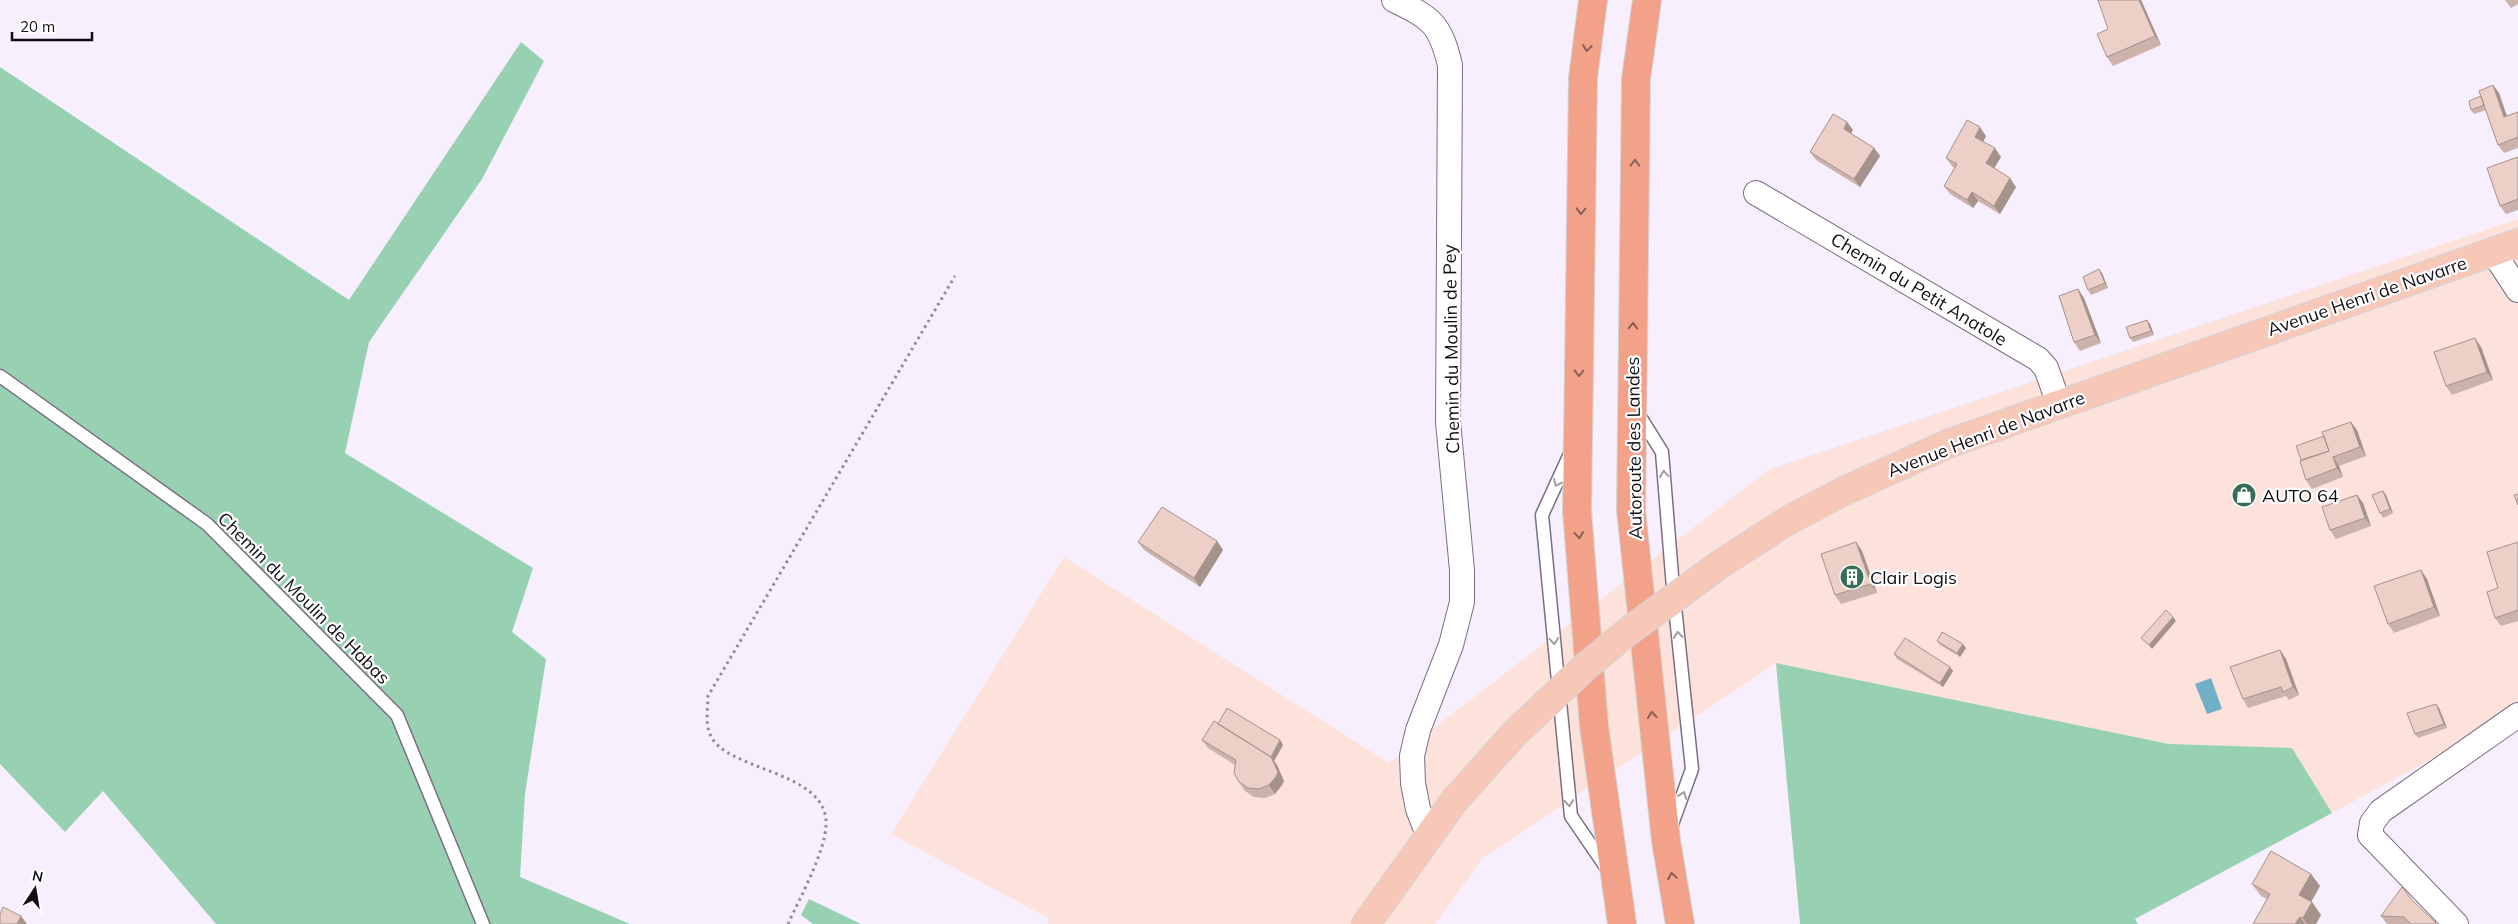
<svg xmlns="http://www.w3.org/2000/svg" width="2518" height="924" font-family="Mulish,sans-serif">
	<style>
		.industrial { fill: #fce2db }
		.forest { fill: #98d0b2 }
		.water { fill: #71afc6 }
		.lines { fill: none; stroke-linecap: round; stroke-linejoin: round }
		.lane-casing { stroke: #7b6f82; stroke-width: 15 }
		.street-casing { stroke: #7b6f82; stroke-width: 26 }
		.primary-casing { stroke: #d4d3d5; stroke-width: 30 }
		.highway-casing { stroke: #d4d3d5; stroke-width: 30 }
		.path { stroke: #908a94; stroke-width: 3; stroke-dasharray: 2.5 4; stroke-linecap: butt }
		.lane { stroke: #fff; stroke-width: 12 }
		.street { stroke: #fff; stroke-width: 24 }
		.primary { stroke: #f7c7b8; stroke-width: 28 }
		.highway { stroke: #f1a289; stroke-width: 28 }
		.primary-bridge-casing { stroke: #d4d3d5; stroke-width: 30; stroke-linecap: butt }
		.primary-bridge { stroke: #f7c7b8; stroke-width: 28 }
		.wall { fill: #cbb3ab }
		.shaded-wall { fill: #a5928b }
		.building { fill: #ecd0c7; stroke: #a5928b }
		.oneway { stroke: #8c5f54 }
		.oneway2 { stroke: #a09ea1 }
		.labels { text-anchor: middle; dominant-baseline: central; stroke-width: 4.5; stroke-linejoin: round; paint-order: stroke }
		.street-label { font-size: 18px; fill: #110d14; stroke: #fff }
		.poi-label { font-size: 18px; fill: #110d14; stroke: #fff; text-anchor: start }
	</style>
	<rect width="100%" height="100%" fill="#f7effd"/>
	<path class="industrial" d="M2518,219V712L2332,813L2291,748L2169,744L1776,663L1483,858L1435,924H1047L1050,919L891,834L1064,557L1389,763L1768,470Z"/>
	<path class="forest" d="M521,42L544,61L482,179L369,342L345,453L533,568L512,632L546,659L525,794L520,877L630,924H216L103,791L65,832L0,764V67L349,300Z
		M1776,663L2169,744L2292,748L2332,813L2135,919L2138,924H1800Z
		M809,899L861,924H813L801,915Z"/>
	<path class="water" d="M2211,678L2222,709L2207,714L2195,684Z"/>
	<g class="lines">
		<defs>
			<path id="lane" d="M0,376L207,524L397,715L483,924
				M1637,412L1662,452L1673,588L1692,769L1671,827
				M1570,454L1542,515L1571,816L1608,870"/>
			<path id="street" d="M1394,0C1431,18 1440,23 1450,65L1448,422L1462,570V602L1451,645L1418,730L1412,756L1413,783L1418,809L1428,835
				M1756,193L2038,359L2046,368L2059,404
				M2493,252L2518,290
				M2456,924L2370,835L2372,823L2381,811L2518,715"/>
			<path id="primary" d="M1722,563L1787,521L1842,492L1950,443L2518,243
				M1366,924L1454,801L1515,733"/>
			<path id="highway" d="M1593,0L1583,78L1577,511L1594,726L1622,924
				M1647,0L1636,79L1631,510L1666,841L1680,924"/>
		</defs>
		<use href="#lane" class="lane-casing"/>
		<use href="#street" class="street-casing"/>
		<use href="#primary" class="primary-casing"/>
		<use href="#highway" class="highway-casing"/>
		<path class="path" d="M788,924C800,898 825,852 826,825C829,770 723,771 710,734C705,723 708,707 708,696L955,276"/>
		<use href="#lane" class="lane"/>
		<use href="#street" class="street"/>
		<use href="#primary" class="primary"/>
		<use href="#highway" class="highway"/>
		<defs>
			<path id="primary-bridge" d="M1515,733L1585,667L1630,630L1722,563"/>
		</defs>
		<use href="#primary-bridge" class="primary-bridge-casing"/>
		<use href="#primary-bridge" class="primary-bridge"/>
	</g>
	<path class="wall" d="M2141,0L2161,45L2113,66L2107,57L2108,29Z
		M2505,0H2518V4L2511,8Z
		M2493,85L2499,93L2507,116L2518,112V148L2504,153L2498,145L2486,110L2474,114L2471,110L2481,96Z
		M1847,122L1853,130L1851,134L1874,148L1880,156L1860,187L1816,160L1810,152Z
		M1986,136L1983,142L2001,157L1994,168L2016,187L2000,214L1978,201L1973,208L1950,194L1944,186L1955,168L1952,166L1946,158Z
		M2518,157V210L2506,214L2500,206Z
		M2102,273L2108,288L2091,295L2088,290Z
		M2078,289L2084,298L2101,343L2080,351L2074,342Z
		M2150,324L2154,335L2133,342L2130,338Z
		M2481,347L2493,380L2452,395L2446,386Z
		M2357,430L2366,456L2339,466L2343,477L2312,489L2306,480L2301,460Z
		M2383,491L2386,495L2393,513L2383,518L2380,513Z
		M2357,495L2363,503L2371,526L2336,539L2330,530Z
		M1217,541L1223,550L1200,587L1144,550L1138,542Z
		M1856,542L1862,551L1877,593L1841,604L1835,595Z
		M2518,542V621L2501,626L2495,618L2498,588Z
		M2421,570L2427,579L2440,616L2394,633L2388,624Z
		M1937,641L1966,648L1960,657L1940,645Z
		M2280,650L2286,659L2299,695L2289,700L2286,696L2248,708L2243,699Z
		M1894,654L1953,671L1943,687L1897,659Z
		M2439,708L2447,728L2418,738L2415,734Z
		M1218,724L1280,740L1283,745L1274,761L1277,765L1284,781L1282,785L1275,794L1265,798L1254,797L1245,791L1239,782L1235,765L1208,748L1202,740Z
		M2311,874L2320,886L2311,902H2312L2321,915L2316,924H2253L2267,899L2261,896L2252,884Z
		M2411,900L2436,924H2387L2381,916Z"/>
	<path class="shaded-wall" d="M2139,0H2141L2161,45L2155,36Z
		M2493,85L2499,93L2510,126L2504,117Z
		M1847,122L1853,130L1849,137L1844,129Z
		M1980,127L1986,136L1981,146L1975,137Z
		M1874,148L1880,156L1860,187L1854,179Z
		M1995,148L2001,157L1992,172L1986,163Z
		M2010,178L2016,187L2000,214L1994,206Z
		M1972,192L1978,201L1973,208L1967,200Z
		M2099,269L2102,273L2108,288L2105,283Z
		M2078,289L2084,298L2101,343L2095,335Z
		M2147,320L2150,324L2154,335L2151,331Z
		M2475,338L2481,347L2493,380L2487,372Z
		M2351,422L2357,430L2366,456L2360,447Z
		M2333,457L2339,466L2343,477L2337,468Z
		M2383,491L2386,495L2393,513L2390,509Z
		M2357,495L2363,503L2371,526L2365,518Z
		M1217,541L1223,550L1200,587L1194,578Z
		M1856,542L1862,551L1877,593L1871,584Z
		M2421,570L2427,579L2440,616L2434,607Z
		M2173,617L2176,621L2152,649L2149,645Z
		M1963,644L1966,648L1960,657L1957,653Z
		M2280,650L2286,659L2299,695L2293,687Z
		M1950,667L1953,671L1943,687L1940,683Z
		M2436,704L2439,708L2447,728L2444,724Z
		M1280,740L1283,745L1274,761L1277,765L1284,781L1282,785L1275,794L1269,785L1270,758Z
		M2311,874L2320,886L2308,907L2299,895Z
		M2312,902L2321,915L2316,924H2307L2303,918Z
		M21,916L27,924H17Z
		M2300,917L2305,924H2295Z"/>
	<path class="building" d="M2098,0H2139L2155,36L2107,57L2097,34L2108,29Z
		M2493,85L2504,117L2518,112V138V137L2498,145L2479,91Z
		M2481,96L2484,105L2471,110L2469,101Z
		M1833,114L1847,122L1844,129L1874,148L1854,179L1810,152Z
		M1967,120L1980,127L1975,137L1995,148L1986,163L2010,178L1994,206L1972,192L1967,200L1944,186L1957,164L1946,158Z
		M2518,157V199L2500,206L2487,168Z
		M2099,269L2105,283L2088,290L2083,277Z
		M2078,289L2095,335L2074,342L2059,296Z
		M2147,320L2151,331L2130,338L2126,327Z
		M2475,338L2487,372L2446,386L2434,352Z
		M2351,422L2360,447L2333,457L2337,468L2306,480L2300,461L2329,451L2322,432Z
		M2324,436L2329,451L2301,460L2296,446Z
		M2383,491L2390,509L2380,513L2372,495Z
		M2518,494V505L2514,495Z
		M2357,495L2365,518L2330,530L2322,507Z
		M1162,507L1217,541L1194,578L1138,542Z
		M1856,542L1871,584L1835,595L1821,554Z
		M2518,542V610L2495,618L2487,592L2498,588L2487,552Z
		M2421,570L2434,607L2388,624L2374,586Z
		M2166,610L2173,617L2149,645L2141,638Z
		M1942,632L1963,644L1957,653L1937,641Z
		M1905,638L1950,667L1940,683L1894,654Z
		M2280,650L2293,687L2283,692L2281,687L2243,699L2230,667Z
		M2436,704L2444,724L2415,734L2407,713Z
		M1227,708L1280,740L1271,757L1218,724Z
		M1214,721L1271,757L1278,772L1276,777L1269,785L1259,789L1248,788L1239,782L1234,773L1236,760L1202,740Z
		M2271,851L2311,874L2299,895L2312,902L2303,918L2300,917L2295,924H2253L2270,894L2252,884Z
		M2402,887L2411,899L2436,923L2435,924H2411L2404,917L2381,916Z
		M3,907L21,916L17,924H0V914Z"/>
	<defs><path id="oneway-chevron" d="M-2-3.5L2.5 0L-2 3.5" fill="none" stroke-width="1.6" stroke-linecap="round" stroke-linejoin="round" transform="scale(1.25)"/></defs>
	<g class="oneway">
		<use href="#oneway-chevron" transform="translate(1587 48) rotate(97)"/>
		<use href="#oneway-chevron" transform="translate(1635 163) rotate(-89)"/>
		<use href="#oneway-chevron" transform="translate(1581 211) rotate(91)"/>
		<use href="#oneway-chevron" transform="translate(1633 326) rotate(-89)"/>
		<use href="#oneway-chevron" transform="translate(1579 373) rotate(91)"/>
		<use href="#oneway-chevron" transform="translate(1579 535) rotate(85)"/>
		<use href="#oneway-chevron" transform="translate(1652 715) rotate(-96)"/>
		<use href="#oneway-chevron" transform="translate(1672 876) rotate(-100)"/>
	</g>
	<g class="oneway2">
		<use href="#oneway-chevron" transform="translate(1664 474) rotate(-95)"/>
		<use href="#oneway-chevron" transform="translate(1557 483) rotate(115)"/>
		<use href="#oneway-chevron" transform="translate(1678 635) rotate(-96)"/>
		<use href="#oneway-chevron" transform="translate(1554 641) rotate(85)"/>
		<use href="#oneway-chevron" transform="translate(1683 795) rotate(-70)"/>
		<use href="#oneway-chevron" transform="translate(1569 803) rotate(85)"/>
	</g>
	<defs>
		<symbol id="shop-disc" viewBox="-11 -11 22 22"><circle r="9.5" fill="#366e55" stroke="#fff"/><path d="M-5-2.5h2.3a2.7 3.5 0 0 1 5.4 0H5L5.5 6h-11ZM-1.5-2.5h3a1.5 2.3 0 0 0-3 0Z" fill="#fff"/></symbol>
		<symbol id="building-disc" viewBox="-11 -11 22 22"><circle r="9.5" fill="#366e55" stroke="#fff"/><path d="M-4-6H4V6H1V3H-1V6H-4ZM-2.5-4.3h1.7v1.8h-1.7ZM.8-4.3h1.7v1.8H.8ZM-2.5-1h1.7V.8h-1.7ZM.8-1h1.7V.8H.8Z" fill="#fff"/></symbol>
	</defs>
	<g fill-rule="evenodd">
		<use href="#shop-disc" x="2230" y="481" width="28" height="28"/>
		<use href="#building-disc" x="1838" y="563" width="28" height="28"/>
	</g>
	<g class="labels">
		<g class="street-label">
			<text transform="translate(1919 289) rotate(31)">Chemin du Petit Anatole</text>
			<text transform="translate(2367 296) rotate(-19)">Avenue Henri de Navarre</text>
			<text transform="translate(1451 349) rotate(-91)">Chemin du Moulin de Pey</text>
			<text transform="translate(1986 434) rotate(-21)">Avenue Henri de Navarre</text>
			<text transform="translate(1634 448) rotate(-91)">Autoroute des Landes</text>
			<text transform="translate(304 598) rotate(45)">Chemin du Moulin de Habas</text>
		</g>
		<g class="poi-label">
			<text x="2262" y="495">AUTO 64</text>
			<text x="1870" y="577">Clair Logis</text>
		</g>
	</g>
	<g transform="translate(35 889) rotate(12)" stroke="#ffffff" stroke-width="4" paint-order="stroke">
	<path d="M0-4L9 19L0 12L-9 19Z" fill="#110d14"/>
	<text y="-8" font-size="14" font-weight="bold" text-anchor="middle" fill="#110d14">N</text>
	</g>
	<path d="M12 32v8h80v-8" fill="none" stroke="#110d14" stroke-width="2.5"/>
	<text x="20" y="32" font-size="15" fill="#110d14" stroke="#ffffff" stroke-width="4" paint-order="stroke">20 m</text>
</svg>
